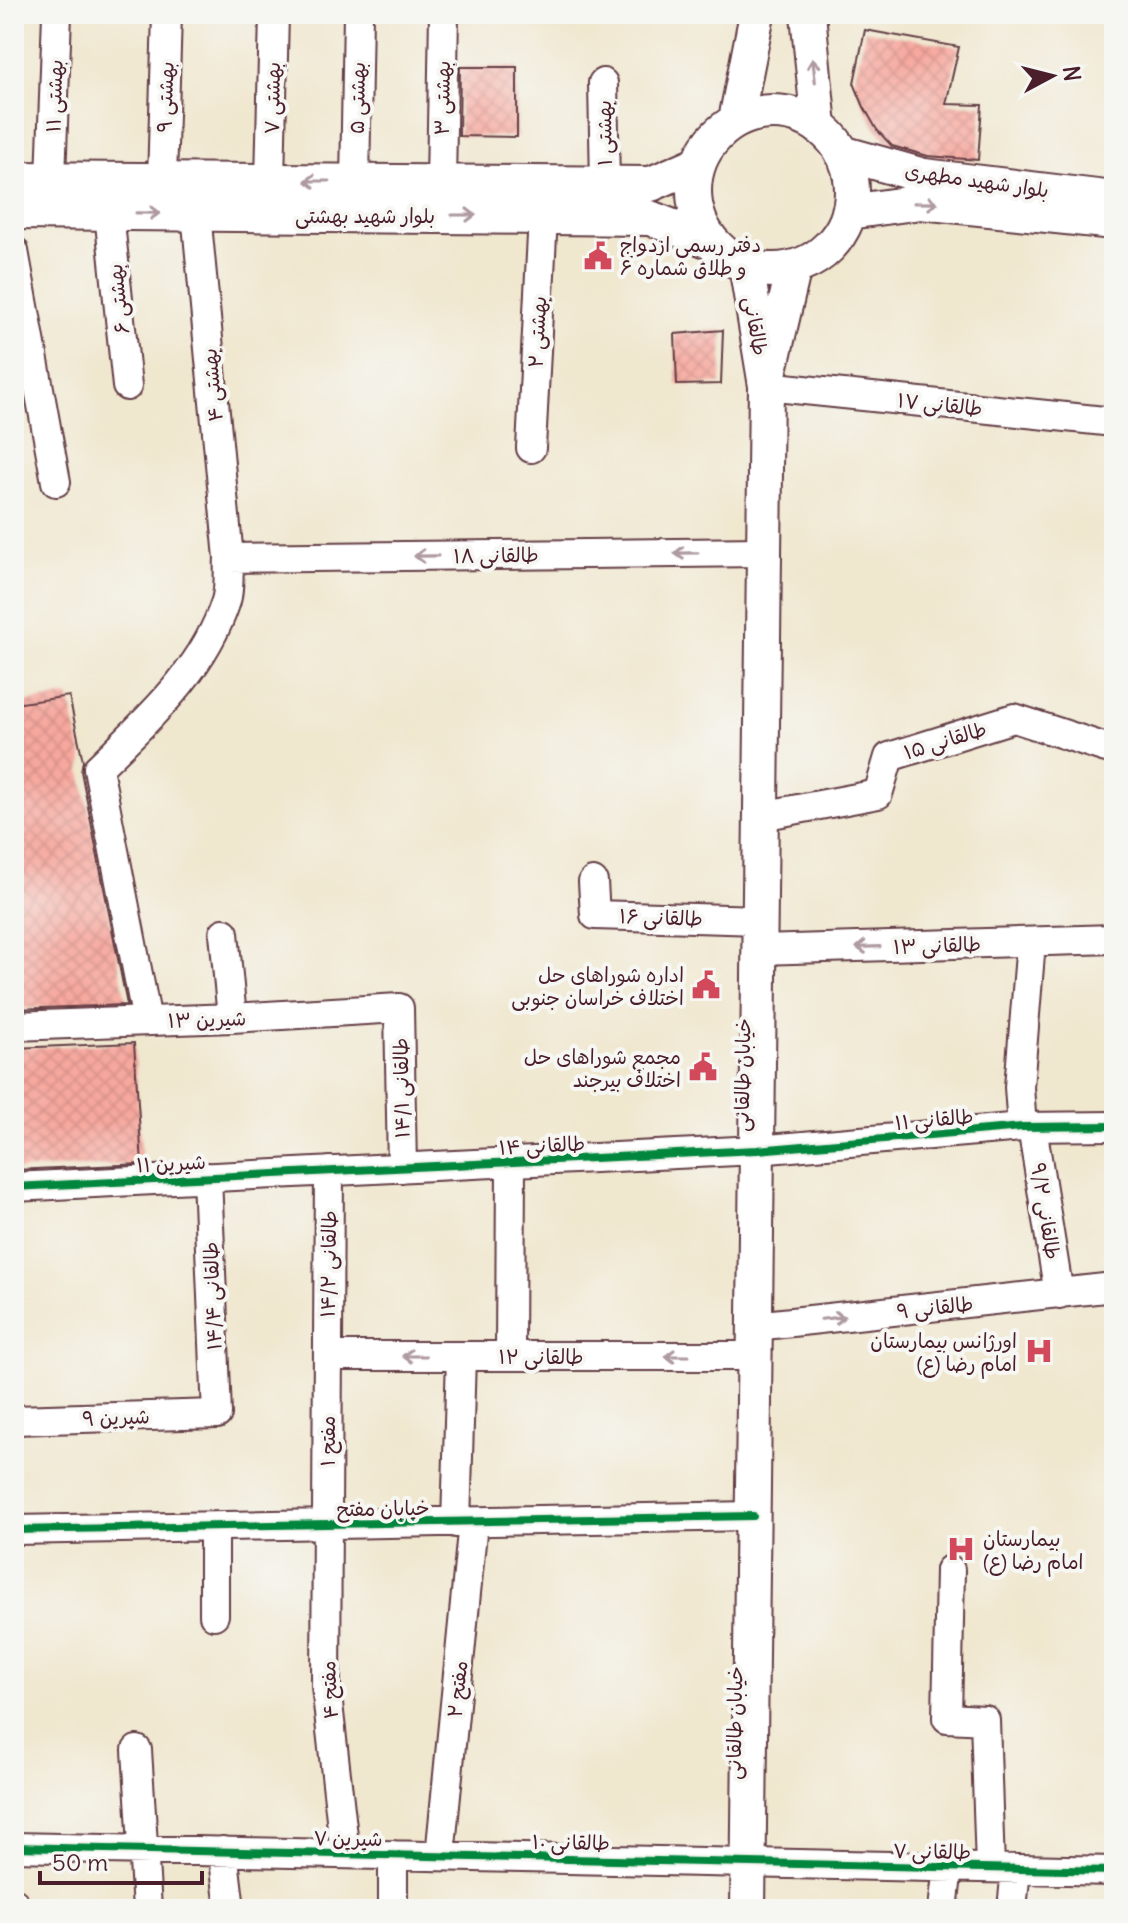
<svg xmlns="http://www.w3.org/2000/svg" width="1128" height="1923" font-family="Delius,'Playpen Sans Arabic',sans-serif">
	<style>
		.building { fill: url(#building-cross-hatch) }
		.lines { fill: none; stroke-linecap: round; stroke-linejoin: round }
		.minor-casing { stroke: #633d44; stroke-width: 32 }
		.major-casing { stroke: #633d44; stroke-width: 38 }
		.minor { stroke: #fff; stroke-width: 28 }
		.major { stroke: #fff; stroke-width: 34 }
		.cycleway-casing { stroke: #f6f6f2; stroke-width: 13 }
		.cycleway { stroke: #00873e; stroke-width: 8 }
		.oneway { stroke: #ae9aa0 }
		.labels { text-anchor: middle; dominant-baseline: central; stroke-width: 8; stroke-linejoin: round; paint-order: stroke }
		.street-label { font-size: 20px; fill: #4a1f2b; stroke: #f6f6f2 }
		.poi-label { font-size: 20px; fill: #4a1f2b; stroke: #f6f6f2; text-anchor: end }
	</style>
	<defs>
		<pattern id="building-cross-hatch" width="8" height="8" patternUnits="userSpaceOnUse" patternTransform="scale(2)"><rect width="8" height="8" fill="#f7a89e"/><path d="M0 0l8 8M0 8l8-8" fill="none" stroke="#d59088"/></pattern>
	</defs>
	<rect width="100%" height="100%" fill="#f6f6f2"/>
	<filter id="ink" filterUnits="userSpaceOnUse"><feTurbulence type="fractalNoise" baseFrequency=".0125" numOctaves="2"/><feDisplacementMap in="SourceGraphic" scale="16" xChannelSelector="R" yChannelSelector="G"/><feConvolveMatrix kernelMatrix="1 2 1 2 8 2 1 2 1" color-interpolation-filters="sRGB"/></filter>
	<filter id="wash" filterUnits="userSpaceOnUse"><feTurbulence type="fractalNoise" baseFrequency=".006" numOctaves="4" result="noise"/><feDisplacementMap in="SourceGraphic" scale="32" xChannelSelector="R" yChannelSelector="G"/><feGaussianBlur stdDeviation="1.8" result="paint"/><feColorMatrix in="noise" values="0 0 0 0 0 0 0 0 0 0 0 0 0 0 0 0 0 1.4 0 .05"/><feComposite in="paint" operator="in"/></filter>
	<g filter="url(#wash)">
		<rect width="100%" height="100%" fill="#f0e7cf"/>
		<g id="blocks">
			<path class="building" d="M865,30L959,47L946,104L982,105L978,160L928,156L892,146L877,130L864,107L854,83Z
				M460,67H517V137L459,136Z
				M723,330L721,384L677,385L675,334Z
				M69,696L83,761L81,771L127,1005L14,1009V704Z
				M134,1043L142,1164L14,1170V1048Z"/>
		</g>
	</g>
	<g filter="url(#ink)">
		<use href="#blocks" fill-opacity="0" stroke="#633d44" stroke-width="2"/>
		<g class="lines">
			<defs>
				<path id="minor" d="M603,83L605,184
					M51,179L57,14
					M162,180L167,14
					M270,181L274,14
					M355,182L358,14
					M441,183L444,14
					M109,213L127,386
					M14,251L56,482
					M766,386L1114,422
					M531,448L543,216
					M229,558L764,552
					M761,816L878,794L889,757L1014,718L1106,748
					M593,882L595,915L760,920
					M224,933L232,1018
					M760,950L1114,939
					M147,1021L98,768C148,719 204,670 226,601C230,588 228,571 229,558L196,213
					M14,1026L232,1018L399,1008L402,1168
					M1022,1127L1019,1087L1031,942
					M1032,1127L1059,1294
					M329,1171L326,1686L345,1854
					M14,1187L757,1150L1022,1127L1114,1126
					M755,1326L1114,1287
					M328,1356H755
					M510,1356L511,1162
					M14,1420L217,1414L207,1177
					M456,1523L461,1356
					M214,1528V1615
					M14,1530L753,1516
					M950,1570L947,1718L985,1720L990,1868
					M137,1750L147,1909
					M14,1847L1114,1871
					M223,1851L230,1909
					M440,1856L473,1522
					M14,1903L15,1909
					M393,1909V1855
					M943,1909L948,1867
					M1012,1909L1016,1869"/>
				<path id="major" d="M808,14L819,127
					M694 191a79 79 0 1 1 158 0a79 79 0 1 1-158 0Z
					M736,120L757,14
					M842,153L924,176L1114,199
					M14,179L651,184L699,163
					M14,212L650,218L712,242
					M849,212L921,202L1114,222
					M746,265L766,386L748,1909
					M770,370L794,267"/>
			</defs>
			<use href="#minor" class="minor-casing"/>
			<use href="#major" class="major-casing"/>
			<use href="#minor" class="minor"/>
			<use href="#major" class="major"/>
			<defs>
				<path id="cycleway" d="M14,1187L757,1150L1022,1127L1114,1126
					M14,1530L753,1516
					M14,1847L1114,1871"/>
			</defs>
			<use href="#cycleway" class="cycleway-casing"/>
			<use href="#cycleway" class="cycleway"/>
		</g>
		<defs><path id="oneway-shaft" d="M-6 0H5M1.5-3L5.5 0L1.5 3" fill="none" stroke-width="1.6" stroke-linecap="round" stroke-linejoin="round" transform="scale(2)"/></defs>
		<g class="oneway">
			<use href="#oneway-shaft" transform="translate(814 70) rotate(-96)"/>
			<use href="#oneway-shaft" transform="translate(317 181) rotate(-180)"/>
			<use href="#oneway-shaft" transform="translate(926 203) rotate(1)"/>
			<use href="#oneway-shaft" transform="translate(148 213) rotate(1)"/>
			<use href="#oneway-shaft" transform="translate(464 215)"/>
			<use href="#oneway-shaft" transform="translate(686 553) rotate(179)"/>
			<use href="#oneway-shaft" transform="translate(426 556) rotate(179)"/>
			<use href="#oneway-shaft" transform="translate(868 947) rotate(178)"/>
			<use href="#oneway-shaft" transform="translate(833 1318) rotate(-6)"/>
			<use href="#oneway-shaft" transform="translate(414 1356) rotate(180)"/>
			<use href="#oneway-shaft" transform="translate(677 1356) rotate(180)"/>
		</g>
	</g>
	<defs>
		<symbol id="civic-bare" viewBox="-9 -9 18 18"><path d="M-.6-6.5H3V-4.5H.6V-3L4-1V1h2V6H-6V1h2V-1L-.6-3ZM-1.2 2.5V6h2.4V2.5Z" fill="#d1495b" stroke="#f6f6f2" stroke-width="2.5" paint-order="stroke"/></symbol>
		<symbol id="hospital-bare" viewBox="-9 -9 18 18"><path d="M-5-5h3v3.5h4V-5h3V5h-3V1.5h-4V5h-3Z" fill="#d1495b" stroke="#f6f6f2" stroke-width="2.5" paint-order="stroke"/></symbol>
	</defs>
	<g fill-rule="evenodd">
		<use href="#civic-bare" x="578" y="236" width="40" height="40"/>
		<use href="#civic-bare" x="686" y="965" width="40" height="40"/>
		<use href="#civic-bare" x="683" y="1047" width="40" height="40"/>
		<use href="#hospital-bare" x="1019" y="1331" width="40" height="40"/>
		<use href="#hospital-bare" x="941" y="1529" width="40" height="40"/>
	</g>
	<g class="labels">
		<g class="street-label">
			<text transform="translate(54 96) rotate(-88)">بهشتی ۱۱</text>
			<text transform="translate(165 97) rotate(-88)">بهشتی ۹</text>
			<text transform="translate(272 98) rotate(-89)">بهشتی ۷</text>
			<text transform="translate(357 98) rotate(-89)">بهشتی ۵</text>
			<text transform="translate(442 98) rotate(-89)">بهشتی ۳</text>
			<text transform="translate(604 133) rotate(-91)">بهشتی ۱</text>
			<text transform="translate(977 180) rotate(8)">بلوار شهید مطهری</text>
			<text x="365" y="215">بلوار شهید بهشتی</text>
			<text transform="translate(118 299) rotate(-96)">بهشتی ۶</text>
			<text transform="translate(756 326) rotate(80)">طالقانی</text>
			<text transform="translate(537 332) rotate(-87)">بهشتی ۲</text>
			<text transform="translate(212 385) rotate(-95)">بهشتی ۴</text>
			<text transform="translate(940 404) rotate(6)">طالقانی ۱۷</text>
			<text transform="translate(496 555) rotate(-1)">طالقانی ۱۸</text>
			<text transform="translate(945 740) rotate(-17)">طالقانی ۱۵</text>
			<text transform="translate(661 917) rotate(2)">طالقانی ۱۶</text>
			<text transform="translate(937 945) rotate(-2)">طالقانی ۱۳</text>
			<text transform="translate(207 1019) rotate(-2)">شیرین ۱۳</text>
			<text transform="translate(742 1075) rotate(-89)">خیابان طالقانی</text>
			<text transform="translate(401 1088) rotate(-91)">طالقانی ۱۴/۱</text>
			<text transform="translate(934 1119) rotate(-5)">طالقانی ۱۱</text>
			<text transform="translate(542 1145) rotate(-3)">طالقانی ۱۴</text>
			<text transform="translate(171 1163) rotate(-3)">شیرین ۱۱</text>
			<text transform="translate(1046 1211) rotate(81)">طالقانی ۹/۲</text>
			<text transform="translate(328 1264) rotate(-89)">طالقانی ۱۴/۲</text>
			<text transform="translate(212 1296) rotate(-92)">طالقانی ۱۴/۴</text>
			<text transform="translate(935 1307) rotate(-6)">طالقانی ۹</text>
			<text x="541" y="1356">طالقانی ۱۲</text>
			<text transform="translate(116 1417) rotate(-2)">شیرین ۹</text>
			<text transform="translate(327 1441) rotate(-90)">مفتح ۱</text>
			<text transform="translate(383 1508) rotate(-1)">خیابان مفتح</text>
			<text transform="translate(457 1689) rotate(-84)">مفتح ۲</text>
			<text transform="translate(329 1690) rotate(-93)">مفتح ۴</text>
			<text transform="translate(734 1723) rotate(-89)">خیابان طالقانی</text>
			<text transform="translate(348 1838) rotate(1)">شیرین ۷</text>
			<text transform="translate(571 1842) rotate(1)">طالقانی ۱۰</text>
			<text transform="translate(932 1851) rotate(1)">طالقانی ۷</text>
		</g>
		<g class="poi-label">
			<text x="620" y="244" text-anchor="start">دفتر رسمی ازدواج<tspan x="620" dy="23">و طلاق شماره ۶</tspan></text>
			<text x="684" y="974">اداره شوراهای حل<tspan x="684" dy="23">اختلاف خراسان جنوبی</tspan></text>
			<text x="681" y="1056">مجمع شوراهای حل<tspan x="681" dy="23">اختلاف بیرجند</tspan></text>
			<text x="1017" y="1340">اورژانس بیمارستان<tspan x="1017" dy="23">امام رضا (ع)</tspan></text>
			<text x="983" y="1538" text-anchor="start">بیمارستان<tspan x="983" dy="23">امام رضا (ع)</tspan></text>
		</g>
	</g>
	<rect width="1128" height="1923" fill="none" stroke="#f6f6f2" stroke-width="48"/>
	<g transform="translate(1052 76) rotate(83)" stroke="#f6f6f2" stroke-width="6" paint-order="stroke">
	<path d="M0-6L14 30L0 20L-14 30Z" fill="#4a1f2b"/>
	<text y="-12" font-size="22" font-weight="bold" text-anchor="middle" fill="#4a1f2b">N</text>
	</g>
	<path d="M40 1871v12h162v-12" fill="none" stroke="#4a1f2b" stroke-width="4"/>
	<text x="52" y="1871" font-size="24" fill="#4a1f2b" stroke="#f6f6f2" stroke-width="6" paint-order="stroke">50 m</text>
</svg>
